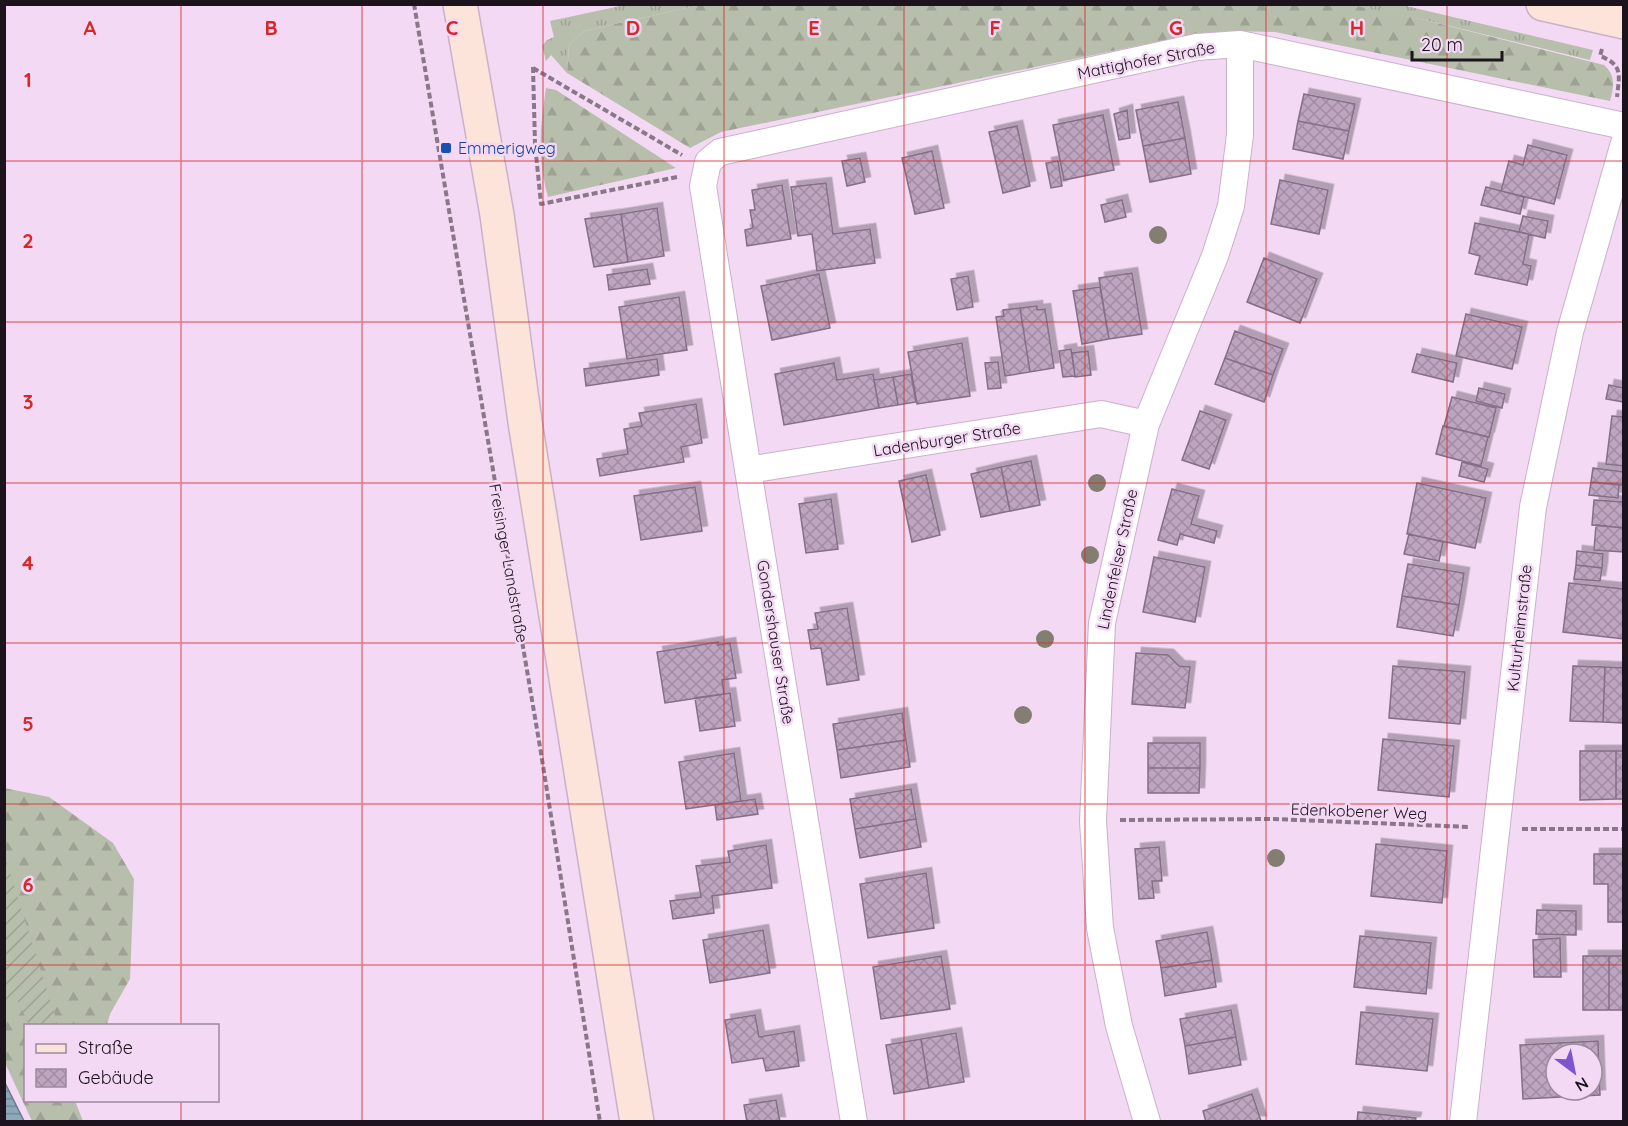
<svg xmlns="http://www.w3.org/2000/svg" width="1628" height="1126" font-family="Quicksand,sans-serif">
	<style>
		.grass { fill: url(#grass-tufts) }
		.forest { fill: url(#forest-firs) }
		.garden { fill: url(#garden-furrows) }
		.water { fill: url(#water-rules); stroke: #6b7b8b; stroke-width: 1.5 }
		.building { fill: url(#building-cross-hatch); stroke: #856e87; stroke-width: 1.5; fill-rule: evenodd; filter: url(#shadow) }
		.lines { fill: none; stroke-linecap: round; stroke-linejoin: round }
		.street-casing { stroke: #cab1cb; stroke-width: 28 }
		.secondary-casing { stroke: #cab1cb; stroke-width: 36 }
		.path { stroke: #8a788a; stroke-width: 4; stroke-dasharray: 6 3; stroke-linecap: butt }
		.street { stroke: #fff; stroke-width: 26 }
		.secondary { stroke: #fce4da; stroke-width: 33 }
		.tree { fill: #837e71 }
		.grid { fill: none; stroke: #d62828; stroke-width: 1.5; stroke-opacity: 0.55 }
		.transit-dot { fill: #1a4fb4; stroke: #f3d9f4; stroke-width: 2 }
		.labels { text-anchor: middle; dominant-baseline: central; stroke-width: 5; stroke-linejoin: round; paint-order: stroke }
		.street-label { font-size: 16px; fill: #1c131c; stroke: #f3d9f4 }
		.transit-label { font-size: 16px; fill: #164399; stroke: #f3d9f4; text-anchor: start }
		.grid-label { font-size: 20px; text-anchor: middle; font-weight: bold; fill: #d62828; stroke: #f3d9f4; stroke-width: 5; stroke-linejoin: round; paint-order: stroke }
	</style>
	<defs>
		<pattern id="grass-tufts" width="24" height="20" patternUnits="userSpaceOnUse" patternTransform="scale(1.5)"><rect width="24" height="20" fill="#b7beac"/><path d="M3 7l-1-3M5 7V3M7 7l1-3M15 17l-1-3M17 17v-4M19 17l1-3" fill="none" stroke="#9da293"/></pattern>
		<pattern id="forest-firs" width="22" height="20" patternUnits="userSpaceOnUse" patternTransform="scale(1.5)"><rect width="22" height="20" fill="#b7beac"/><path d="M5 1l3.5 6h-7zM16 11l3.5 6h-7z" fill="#9da293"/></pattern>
		<pattern id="garden-furrows" width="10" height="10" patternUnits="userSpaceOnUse" patternTransform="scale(1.5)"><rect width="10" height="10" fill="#b7beac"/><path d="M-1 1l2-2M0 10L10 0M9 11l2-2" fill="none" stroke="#9da293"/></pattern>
		<pattern id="water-rules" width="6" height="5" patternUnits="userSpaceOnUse" patternTransform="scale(1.5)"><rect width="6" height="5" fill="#8da8ba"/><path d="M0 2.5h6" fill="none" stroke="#728896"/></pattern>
		<pattern id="building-cross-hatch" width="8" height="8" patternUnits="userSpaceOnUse" patternTransform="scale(1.5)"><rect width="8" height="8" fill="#bda4bf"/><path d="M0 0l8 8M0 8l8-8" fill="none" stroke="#a28ca4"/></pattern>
		<filter id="shadow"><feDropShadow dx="5.5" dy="-5.5" stdDeviation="0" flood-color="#0004"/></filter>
	</defs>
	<rect width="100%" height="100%" fill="#f3d9f4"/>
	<path class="grass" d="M625,5H700L584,31L569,45L567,73L551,55L546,61L542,46L547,40L554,37L550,21Z
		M1346,5H1402L1593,50L1590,60L1425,20Z"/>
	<path class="forest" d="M1346,4L1425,20L1604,65C1616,76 1614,86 1610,101L1275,32L1229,31L1195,34L721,132L690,148L567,73L569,45L584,31L700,5Z
		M546,88L556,90L676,168L548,197C537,157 540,129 546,88Z
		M4,788L49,797L113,843L134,879L130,979L110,1014L107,1025L26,1026V1100L75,1101L83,1121H32L5,1063Z"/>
	<path class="garden" d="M5,857L58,1025H29L17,999L5,1004Z"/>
	<path class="water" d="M4,1083H5L24,1121H5Z"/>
	<path class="building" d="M1304,94L1355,104L1349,131L1298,121Z
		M1178,102L1185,138L1143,146L1136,110Z
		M1127,110L1130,138L1119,140L1114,114Z
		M1103,115L1114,170L1064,180L1053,125Z
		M1298,121L1349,131L1343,159L1293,149Z
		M1017,126L1030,186L1003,193L989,132Z
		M1185,138L1191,174L1150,182L1143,146Z
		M1528,145L1567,155L1554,204L1501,191L1509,161L1523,165Z
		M932,151L944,208L915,214L902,158Z
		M860,158L865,182L847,186L842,161Z
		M1058,161L1062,186L1051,188L1046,163Z
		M1280,180L1328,190L1319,234L1271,224Z
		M826,183L833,234L870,229L875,263L817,271L812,234L798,236L791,187Z
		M782,185L791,239L747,246L745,230L753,228L750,210H755L752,190Z
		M1486,187L1524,197L1520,214L1481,205Z
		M1122,200L1126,217L1105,222L1101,205Z
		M657,208L664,256L628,262L621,214Z
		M621,214L628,262L594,267L585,219Z
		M1523,216L1548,221L1545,238L1519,232Z
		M1475,223L1529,234L1523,264L1531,266L1527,285L1475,274L1480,256L1469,253Z
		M1264,258L1317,279L1300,323L1247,302Z
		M647,269L650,284L609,290L607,275Z
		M1132,273L1142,334L1109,339L1099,278Z
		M819,274L830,328L772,340L761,286Z
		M968,276L973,307L957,310L951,279Z
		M1100,287L1109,339L1082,344L1073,291Z
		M679,297L687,350L627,359L619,307Z
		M1037,306V310L1045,309L1054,368L1030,372L1020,308Z
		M1020,308L1030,372L1005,376L996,317L1004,316L1003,310Z
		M1466,314L1522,327L1512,369L1456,356Z
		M1235,331L1283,349L1273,375L1225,358Z
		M962,343L970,396L917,404L908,352Z
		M1071,349L1075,376L1063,377L1059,351Z
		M1088,351L1091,375L1075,377L1072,353Z
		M1417,354L1457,363L1453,382L1412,372Z
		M1225,358L1273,375L1264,402L1215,384Z
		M657,359L659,375L586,386L584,369Z
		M998,362L1001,388L988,389L985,363Z
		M834,363L837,380L873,374L879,408L784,425L775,374Z
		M911,374L916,402L898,405L893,377Z
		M893,377L898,405L879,408L874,380Z
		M1609,385L1624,388V402L1606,399Z
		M1479,388L1505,394L1502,408L1476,401Z
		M1452,397L1496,408L1489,437L1444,426Z
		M696,404L702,443L681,447L684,462L600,476L597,459L628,454L624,429L642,426L639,413Z
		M1200,411L1226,420L1209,469L1182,460Z
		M1612,416L1624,417V466L1606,464Z
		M1443,426L1488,437L1481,466L1436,454Z
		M1031,461L1040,505L1010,511L1001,467Z
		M1462,462L1488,469L1484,482L1459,476Z
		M1001,467L1010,511L981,517L971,474Z
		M1593,468L1624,472V485L1591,482Z
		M926,475L940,535L912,542L899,481Z
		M1591,482L1619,485L1618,498L1589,495Z
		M1417,483L1486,498L1475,548L1407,534Z
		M695,487L702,531L641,540L634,496Z
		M1172,489L1199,496L1191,524L1217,531L1214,543L1180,534L1177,545L1158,540Z
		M831,499L838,549L806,553L799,504Z
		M1594,500L1624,502V528L1592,525Z
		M1596,525L1624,528V552L1594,550Z
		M1409,534L1443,542L1439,561L1404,554Z
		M1577,551L1603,554L1602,568L1576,565Z
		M1154,557L1205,567L1195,622L1143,612Z
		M1408,564L1464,573L1459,605L1402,596Z
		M1576,565L1602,568L1600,581L1574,579Z
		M1569,583L1624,589V639L1563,632Z
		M1402,596L1459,605L1453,636L1397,627Z
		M847,608L859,680L827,685L821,648L811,649L808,630L818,629L815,613Z
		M718,642V645L730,643L736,678L722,680L724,694L665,703L657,652Z
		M1136,653L1168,655L1179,666L1190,667L1185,708L1132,704Z
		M1393,666L1465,672L1460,724L1389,718Z
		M1573,666L1605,667L1603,722L1570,721Z
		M1605,667L1624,668V723L1603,722Z
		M730,693L735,726L700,731L695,698Z
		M902,713L906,740L837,750L833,724Z
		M1383,739L1454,746L1449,797L1378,790Z
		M906,740L910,767L841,778L837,750Z
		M1148,743H1200V768H1148Z
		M1580,751H1616V799L1580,800Z
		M1616,751H1624V799H1616Z
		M734,753L741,801L686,809L679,762Z
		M1148,768H1200L1199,793H1148Z
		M911,789L916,819L855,829L850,799Z
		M755,799L758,814L717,820L715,805Z
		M916,819L921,847L860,858L855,829Z
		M1376,844L1447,851L1442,903L1371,896Z
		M766,845L772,888L712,896L714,913L673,919L670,901L701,897L696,866L730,862L728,851Z
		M1159,847L1162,881H1152L1154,898L1139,899L1135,849Z
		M1594,854H1624V922H1608V884H1594Z
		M926,873L934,928L868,938L860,884Z
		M1537,910L1576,911V935L1536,934Z
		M763,930L770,973L710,983L703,940Z
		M1207,932L1212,960L1161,968L1156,941Z
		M1360,936L1431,943L1426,994L1354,987Z
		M1560,938L1561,977H1534L1533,940Z
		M941,956L950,1009L881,1019L873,967Z
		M1583,956H1609V1010H1583Z
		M1609,956H1624V1010H1609Z
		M1212,960L1216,987L1165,996L1161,968Z
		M1231,1010L1236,1037L1185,1046L1180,1019Z
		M1361,1012L1433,1019L1427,1071L1356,1064Z
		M755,1015L759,1037L794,1031L799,1066L766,1071L763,1058L732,1063L725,1020Z
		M956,1033L964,1082L929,1088L921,1039Z
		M1236,1037L1241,1065L1189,1074L1185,1046Z
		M921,1039L929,1088L894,1094L886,1045Z
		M1598,1041L1600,1095L1523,1099L1520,1045ZM1556,1054H1592V1090H1556Z
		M1252,1094L1261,1121L1206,1122L1203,1111Z
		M776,1100L780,1122H747L744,1105Z
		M1358,1112L1416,1118L1415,1122H1357Z"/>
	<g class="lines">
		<defs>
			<path id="street" d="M748,470L1101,414L1146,424
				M854,1122L748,470L703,186L708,162L720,152L1197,47L1240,44L1624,126
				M1147,1122L1119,1026L1100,928L1093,821L1102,623L1146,424L1215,256L1231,206L1240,135V44
				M1463,1122L1533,507L1570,332L1624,143"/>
			<path id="secondary" d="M460,4L497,215L525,422L637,1122
				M1543,4L1624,22"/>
		</defs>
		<use href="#street" class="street-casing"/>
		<use href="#secondary" class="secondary-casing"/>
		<path class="path" d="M414,4L540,747L600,1122
			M1602,49L1600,56C1624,65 1619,76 1617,97
			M533,67L535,144L541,204L677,177
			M533,68L682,155
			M1120,820L1274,819L1470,827
			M1522,829H1624"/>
		<use href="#street" class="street"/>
		<use href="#secondary" class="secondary"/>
	</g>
	<g class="tree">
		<circle cx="1158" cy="235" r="9"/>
		<circle cx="1097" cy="483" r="9"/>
		<circle cx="1090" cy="555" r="9"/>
		<circle cx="1045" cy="639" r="9"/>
		<circle cx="1023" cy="715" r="9"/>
		<circle cx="1276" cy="858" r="9"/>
	</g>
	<path class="grid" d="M181,4V1026M362,4V1122M543,4V1122M724,4V1122M904,4V1122M1085,4V1122M1266,4V1122M1447,4V1122M4,161H1624M4,322H1624M4,483H1624M4,643H1624M4,804H1624M4,965H1624M181,1100V1122"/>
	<rect class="transit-dot" x="440" y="142" width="12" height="12" rx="3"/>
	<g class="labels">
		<g class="street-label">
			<text transform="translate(1146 60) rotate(-11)">Mattighofer Straße</text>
			<text transform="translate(947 439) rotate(-9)">Ladenburger Straße</text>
			<text transform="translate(1117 559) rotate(-78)">Lindenfelser Straße</text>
			<text transform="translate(509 563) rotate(80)">Freisinger Landstraße</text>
			<text transform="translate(1519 628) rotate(-84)">Kulturheimstraße</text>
			<text transform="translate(776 642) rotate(81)">Gondershauser Straße</text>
			<text transform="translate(1359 811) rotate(2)">Edenkobener Weg</text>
		</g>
		<g class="transit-label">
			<text x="458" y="148">Emmerigweg</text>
		</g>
	</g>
	<g class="grid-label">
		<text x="90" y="35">A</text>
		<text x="271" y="35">B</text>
		<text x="452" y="35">C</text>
		<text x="633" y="35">D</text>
		<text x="814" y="35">E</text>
		<text x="995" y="35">F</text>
		<text x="1176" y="35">G</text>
		<text x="1357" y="35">H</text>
		<text x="28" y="87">1</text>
		<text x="28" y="248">2</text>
		<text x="28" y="409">3</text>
		<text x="28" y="570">4</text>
		<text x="28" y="731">5</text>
		<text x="28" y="892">6</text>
	</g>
	<rect width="1628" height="1126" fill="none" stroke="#1c131c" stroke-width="12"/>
	<rect x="24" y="1024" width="195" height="78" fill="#f3d9f4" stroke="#9d8a9e" stroke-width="1.5"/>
	<rect x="36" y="1044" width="30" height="9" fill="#fce4da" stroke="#9d8a9e" stroke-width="1.5"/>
	<text x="78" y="1054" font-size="18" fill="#1c131c">Straße</text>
	<rect x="36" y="1069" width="30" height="18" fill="url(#building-cross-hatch)" stroke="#9d8a9e" stroke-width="1.5"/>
	<text x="78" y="1084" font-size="18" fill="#1c131c">Gebäude</text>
	<g transform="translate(1574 1072) rotate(148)"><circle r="28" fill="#f3d9f4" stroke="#9d8a9e" stroke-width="1.5"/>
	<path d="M0-4.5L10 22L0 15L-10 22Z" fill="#7e55cf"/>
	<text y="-9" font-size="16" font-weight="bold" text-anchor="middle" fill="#1c131c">N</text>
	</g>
	<path d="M1412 51v9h90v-9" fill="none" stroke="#1c131c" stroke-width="3"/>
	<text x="1421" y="51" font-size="18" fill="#1c131c" stroke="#f3d9f4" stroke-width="4.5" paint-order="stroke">20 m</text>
</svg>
